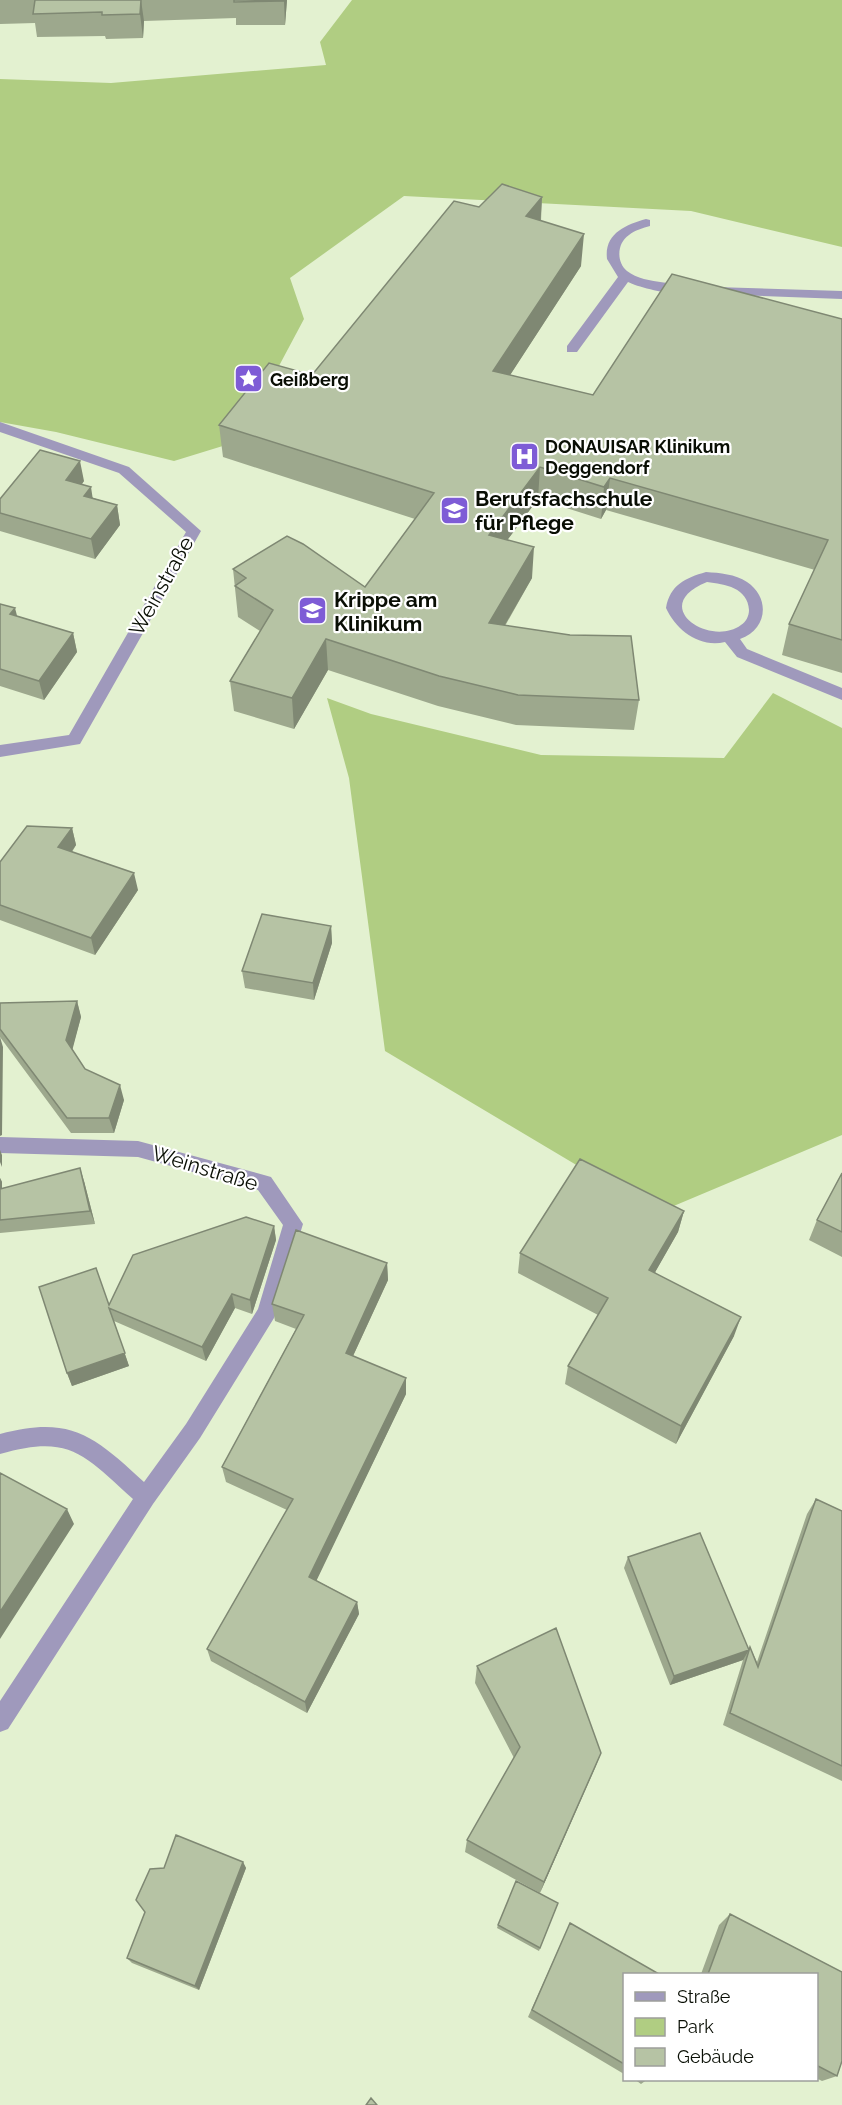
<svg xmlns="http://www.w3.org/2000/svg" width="842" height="2105" font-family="Raleway,sans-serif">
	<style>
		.green { fill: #b0cd82 }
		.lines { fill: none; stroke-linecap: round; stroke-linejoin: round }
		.minor { fill: #9f99bc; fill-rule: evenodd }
		.wall { fill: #9da88d }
		.shaded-wall { fill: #7f8873 }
		.building { fill: #b6c3a4; stroke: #7f8873; stroke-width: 1.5 }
		.labels { text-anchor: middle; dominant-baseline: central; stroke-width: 4.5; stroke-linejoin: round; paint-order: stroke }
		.far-poi-label { font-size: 18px; font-weight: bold; fill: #090e04; stroke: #fff; text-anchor: start }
		.poi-label { font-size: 21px; font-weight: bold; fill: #090e04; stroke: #fff; text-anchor: start }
		.street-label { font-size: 21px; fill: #090e04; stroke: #fff }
	</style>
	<rect width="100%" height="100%" fill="#e3f1d0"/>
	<path class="green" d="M352,0H842V247L691,211L404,196L290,278L304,319L239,441L174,461L56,432L0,422V79L111,83L326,65L320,42Z
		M773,693L842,728V1135L657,1213L385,1051L349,778L327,698L371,714L541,755L724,758Z"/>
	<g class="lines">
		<path class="minor" d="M646,219L650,220V226C643,228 635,230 629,235C617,243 616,262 627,271C646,286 683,280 694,290C683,299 640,288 628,282L577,352H567V346L618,277L607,259C604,234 625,225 646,219Z
			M715,287L842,291V299L710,294V288Z
			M0,422L129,467L201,531L80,744L0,757V745L69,735L186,532L119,473L0,432Z
			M706,572C720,573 735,574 747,582C771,598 767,630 740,639L747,649L842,688V700L737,657L725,642C699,648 676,630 666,608C670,585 685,578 706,572ZM707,582C725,584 748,588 749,610C749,616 746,622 741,625C710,648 647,606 707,582Z
			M0,1137L138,1141L264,1175L271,1177L303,1224L274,1318L200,1438L153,1504L8,1729L0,1732V1701L133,1499C83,1454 70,1434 0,1454V1434C71,1415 94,1436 144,1482L186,1424L258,1309L283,1225L258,1190L138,1157L0,1153Z"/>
	</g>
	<path class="wall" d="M0,0H287L285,25H236V18L144,21L143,38L106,39L105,36L37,37L35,23L0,24Z
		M542,197L541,221L581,266L510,375L593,395L842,319V673L782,655L789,624L815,570L606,510L601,519L538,499L507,540L532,578L505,626L639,700L634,730L516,725L438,706L328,670L294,729L234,711L230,681L260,631L238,617L233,569L365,587L415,519L223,457L219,425L312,375L479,207Z
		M84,481L82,484L93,498L117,505L120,525L95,559L0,531V499Z
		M0,604L17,616L73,633L77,652L44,700L0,686Z
		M72,828L76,845L72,852L138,890L95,955L0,920V862Z
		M331,926L332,943L314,1000L245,988L242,971Z
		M77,1001L81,1017L72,1049L85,1069L124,1100L114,1133H71L0,1037V1003Z
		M842,1173V1257L809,1240L817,1220Z
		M0,1178L2,1182V1188L84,1181L95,1224L0,1233Z
		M684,1211L678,1232L655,1272L734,1336L676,1444L565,1384L568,1366L598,1315L518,1273L520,1253Z
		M274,1226L276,1240L252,1314L235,1308L206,1361L114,1321L129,1366L72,1386L67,1373L109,1305Z
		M387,1263L388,1280L353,1356L406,1394L316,1580L357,1602L359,1614L307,1713L211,1661L207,1649L287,1510L226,1482L222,1467L296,1329L275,1321L272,1304Z
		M816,1499L842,1511V1781L723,1725L743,1660L670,1685L624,1568L628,1557L749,1650L750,1647L757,1662L807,1514Z
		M477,1666L601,1753L540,1893L465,1852L467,1840L514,1758L475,1683Z
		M243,1862L246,1868L199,1990L132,1963L127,1958Z
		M558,1903L539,1951L497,1928L498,1925Z
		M730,1914L842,1972V2061L837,2076L822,2081L816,2078V1974H701L719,1925Z
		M570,1923L624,1974V2074L528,2017Z
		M634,2079H648L641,2084Z"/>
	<path class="shaded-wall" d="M141,0L144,21L143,38L140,14Z
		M284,0H287L285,25L284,1Z
		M542,197L540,229L526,216Z
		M584,234L581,266L492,403L493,371Z
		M80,461L84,481L70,500L66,480Z
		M540,467L538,499L488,566L489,535Z
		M610,478L606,510L601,519L604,487Z
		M91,487L94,507L84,496Z
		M117,505L120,525L95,559L91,539Z
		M534,547L532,578L488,654L489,623Z
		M15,608L20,627L10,614Z
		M73,633L77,652L44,700L39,681Z
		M326,639L328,670L294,729L292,698Z
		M72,828L76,845L63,864L58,847Z
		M134,873L138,890L95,955L91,938Z
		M331,926L332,943L314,1000L313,983Z
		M77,1001L81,1017L71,1055L66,1040Z
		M0,1037L3,1047L2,1135L0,1136Z
		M120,1085L124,1100L114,1133L109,1118Z
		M0,1150L2,1155V1167L0,1162Z
		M80,1168L84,1181L95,1224L90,1211Z
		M0,1178L2,1182V1202L0,1198Z
		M684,1211L678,1232L645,1290L649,1270Z
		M274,1226L276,1240L252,1314L250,1300Z
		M387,1263L388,1280L347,1369L346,1353Z
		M232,1294L235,1308L206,1361L202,1347Z
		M109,1308L129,1366L72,1386L67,1373Z
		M741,1317L734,1336L676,1444L681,1426Z
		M406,1378V1394L312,1590L309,1577Z
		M67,1509L74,1524L0,1639V1612Z
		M357,1602L359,1614L307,1713L305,1702Z
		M749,1650L743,1660L670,1685L674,1676Z
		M601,1753L595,1768L540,1893L544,1882Z
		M243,1862L246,1868L199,1990L195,1986Z"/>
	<path class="building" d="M35,0H141L140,14L102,15V12L33,14Z
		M234,0H284V1L234,2Z
		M502,184L542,197L526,216L584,234L493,371L593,395L672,274L842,319V640L789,624L828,540L610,478L604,487L540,467L489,535L534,547L489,623L570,635L631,636L639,700L518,695L439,676L326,639L292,698L230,681L273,610L235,586L246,578L233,569L287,536L303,544L365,587L434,493L219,425L269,363L312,375L454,201L479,207Z
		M40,450L80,461L66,480L91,487L84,496L117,505L91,539L0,513V499Z
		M0,604L15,608L10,614L73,633L39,681L0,669Z
		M27,826L72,828L58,847L134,873L91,938L0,905V862Z
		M262,914L331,926L313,983L242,971Z
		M77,1001L66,1040L85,1069L120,1085L109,1118H67L0,1029V1003Z
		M580,1159L684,1211L649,1270L741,1317L681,1426L568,1366L608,1298L520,1253Z
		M80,1168L90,1211L0,1220V1189Z
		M842,1173V1232L817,1220Z
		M246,1217L274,1226L250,1300L232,1294L202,1347L109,1308L125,1353L67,1373L39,1287L96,1268L109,1305L133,1255Z
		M296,1230L387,1263L346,1353L406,1378L309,1577L357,1602L305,1702L207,1649L293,1499L222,1467L304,1315L272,1304Z
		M0,1473L67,1509L0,1612Z
		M816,1499L842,1511V1766L730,1713L750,1647L758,1667Z
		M700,1533L749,1650L674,1676L628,1557Z
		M556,1628L601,1753L544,1882L467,1840L520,1747L477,1666Z
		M176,1835L243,1862L195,1986L127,1958L145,1912L136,1900L150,1869L164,1868Z
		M516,1881L558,1903L540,1948L498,1925Z
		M730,1914L842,1972V2061L837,2076L816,2065V1974H708Z
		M570,1923L659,1974H624V2064L532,2010Z
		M371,2098L377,2105H366Z"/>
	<defs>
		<symbol id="sight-square" viewBox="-11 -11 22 22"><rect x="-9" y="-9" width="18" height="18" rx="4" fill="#7e5cd6" stroke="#fff"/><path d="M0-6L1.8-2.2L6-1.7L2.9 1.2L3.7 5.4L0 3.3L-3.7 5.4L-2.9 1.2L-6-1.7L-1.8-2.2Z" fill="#fff"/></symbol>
		<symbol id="hospital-square" viewBox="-11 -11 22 22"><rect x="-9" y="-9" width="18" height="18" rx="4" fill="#7e5cd6" stroke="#fff"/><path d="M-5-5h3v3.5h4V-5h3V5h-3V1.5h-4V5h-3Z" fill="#fff"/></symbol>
		<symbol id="school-square" viewBox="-11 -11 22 22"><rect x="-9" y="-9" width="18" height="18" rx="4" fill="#7e5cd6" stroke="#fff"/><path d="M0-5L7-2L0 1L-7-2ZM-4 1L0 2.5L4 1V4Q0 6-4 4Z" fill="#fff"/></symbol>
	</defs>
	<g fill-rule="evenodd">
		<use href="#sight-square" x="232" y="362" width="33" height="33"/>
		<use href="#hospital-square" x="508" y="440" width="33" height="33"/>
		<use href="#school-square" x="438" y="494" width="33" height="33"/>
		<use href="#school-square" x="296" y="594" width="33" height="33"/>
	</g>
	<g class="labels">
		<g class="far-poi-label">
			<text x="270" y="379">Geißberg</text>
			<text x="545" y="446">DONAUISAR Klinikum<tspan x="545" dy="21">Deggendorf</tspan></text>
		</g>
		<g class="poi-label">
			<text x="475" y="498">Berufsfachschule<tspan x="475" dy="24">für Pflege</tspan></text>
			<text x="334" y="599">Krippe am<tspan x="334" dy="24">Klinikum</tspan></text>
		</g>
		<g class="street-label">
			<text transform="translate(161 586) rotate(-61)">Weinstraße</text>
			<text transform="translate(205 1168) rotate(17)">Weinstraße</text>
		</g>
	</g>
	<rect x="623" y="1973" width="195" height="108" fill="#ffffff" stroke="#9d9f9b" stroke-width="1.5"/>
	<rect x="635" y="1992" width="30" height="9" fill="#9f99bc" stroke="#9d9f9b" stroke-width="1.5"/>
	<text x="677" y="2003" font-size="18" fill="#090e04">Straße</text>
	<rect x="635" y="2018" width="30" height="18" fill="#b0cd82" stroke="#9d9f9b" stroke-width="1.5"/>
	<text x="677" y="2033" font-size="18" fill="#090e04">Park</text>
	<rect x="635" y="2048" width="30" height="18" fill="#b6c3a4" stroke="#9d9f9b" stroke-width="1.5"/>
	<text x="677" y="2063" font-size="18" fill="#090e04">Gebäude</text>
</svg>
